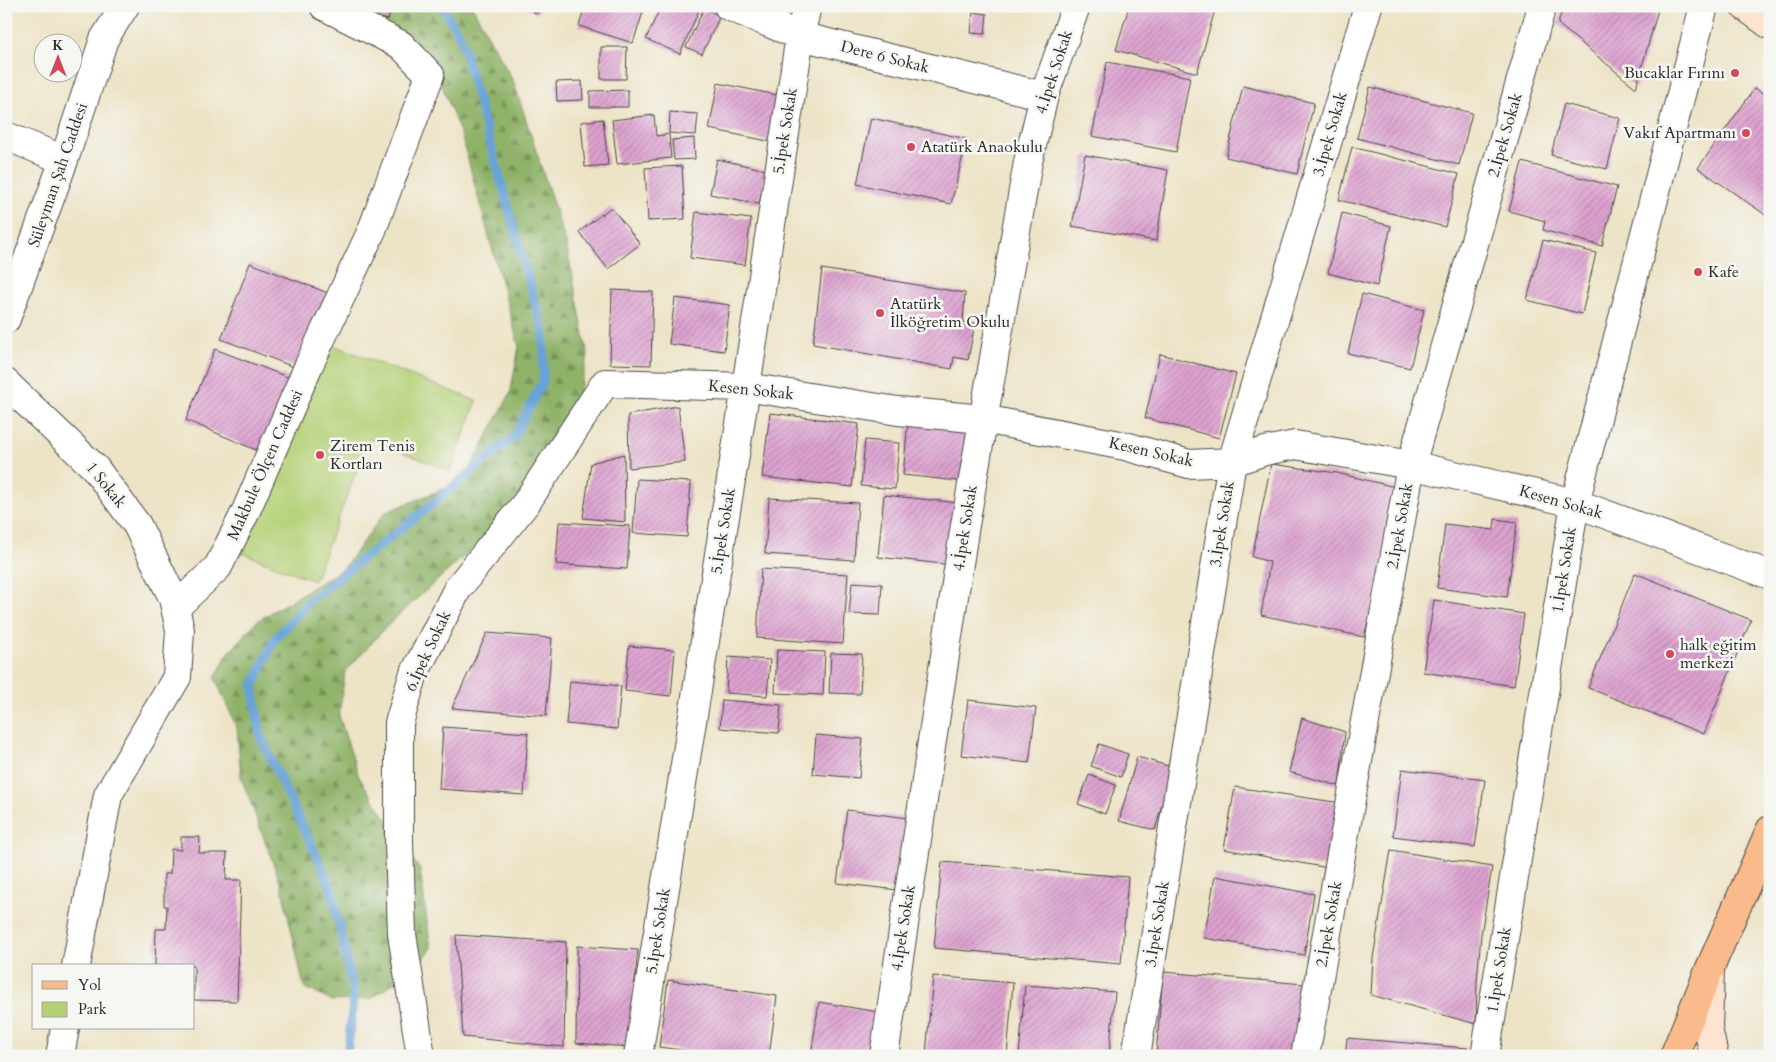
<svg xmlns="http://www.w3.org/2000/svg" width="1776" height="1062" font-family="Cardo,serif">
	<style>
		.green { fill: #b4d076; stroke: #707e50 }
		.forest { fill: url(#forest-firs); stroke: #5d6e49 }
		.lines { fill: none; stroke-linecap: round; stroke-linejoin: round }
		.stream { stroke: #67a2d7; stroke-width: 9 }
		.building { fill: url(#building-hatch) }
		.minor-casing { stroke: #484742; stroke-width: 30 }
		.tertiary-casing { stroke: #484742; stroke-width: 30 }
		.secondary-casing { stroke: #484742; stroke-width: 30 }
		.primary-casing { stroke: #484742; stroke-width: 30 }
		.minor { stroke: #fff; stroke-width: 28 }
		.tertiary { stroke: #fff; stroke-width: 28 }
		.secondary { stroke: #fde4d1; stroke-width: 28 }
		.primary { stroke: #fabb8c; stroke-width: 28 }
		.poi-dot { fill: #d1495b; stroke: #f6f6f2; stroke-width: 2 }
		.labels { text-anchor: middle; dominant-baseline: central; stroke-width: 5; stroke-linejoin: round; paint-order: stroke }
		.street-label { font-size: 16px; fill: #2b2b2b; stroke: #f6f6f2 }
		.poi-label { font-size: 16px; fill: #2b2b2b; stroke: #f6f6f2; text-anchor: start }
	</style>
	<defs>
		<pattern id="forest-firs" width="22" height="20" patternUnits="userSpaceOnUse" patternTransform="scale(1.25)"><rect width="22" height="20" fill="#8fb267"/><path d="M5 1l3.5 6h-7zM16 11l3.5 6h-7z" fill="#759155"/></pattern>
		<pattern id="building-hatch" width="6" height="6" patternUnits="userSpaceOnUse" patternTransform="scale(1.25)"><rect width="6" height="6" fill="#dea3d1"/><path d="M-1 1l2-2M0 6l6-6M5 7l2-2" fill="none" stroke="#b485aa"/></pattern>
	</defs>
	<rect width="100%" height="100%" fill="#f6f6f2"/>
	<filter id="ink" filterUnits="userSpaceOnUse"><feTurbulence type="fractalNoise" baseFrequency=".02" numOctaves="2"/><feDisplacementMap in="SourceGraphic" scale="10" xChannelSelector="R" yChannelSelector="G"/><feConvolveMatrix kernelMatrix="1 2 1 2 8 2 1 2 1" color-interpolation-filters="sRGB"/></filter>
	<filter id="wash" filterUnits="userSpaceOnUse"><feTurbulence type="fractalNoise" baseFrequency=".0096" numOctaves="4" result="noise"/><feDisplacementMap in="SourceGraphic" scale="20" xChannelSelector="R" yChannelSelector="G"/><feGaussianBlur stdDeviation="1.12" result="paint"/><feColorMatrix in="noise" values="0 0 0 0 0 0 0 0 0 0 0 0 0 0 0 0 0 1.4 0 .05"/><feComposite in="paint" operator="in"/></filter>
	<g filter="url(#wash)">
		<rect width="100%" height="100%" fill="#ede3c6"/>
		<path class="green" d="M322,341L477,401L450,471L369,439L314,581L240,552Z"/>
		<path class="forest" d="M324,6H472L514,83L566,243L588,355L569,433L533,494L390,623L345,672L339,716L359,777L420,870L431,949L419,965L371,999L331,1001L304,987L281,884L241,777L237,728L215,678L227,655L257,621L344,568L384,513L463,481L510,394L519,347L462,138L428,49Z"/>
		<g class="lines">
			<path class="stream" d="M347,1056L354,994L330,884L261,738L253,686L275,639L311,599L429,507L514,437L543,381L544,334L460,36L442,6"/>
		</g>
		<g id="blocks">
			<path class="building" d="M360,6H392L388,20L358,13Z
				M524,6H541L537,14Z
				M585,6H645L633,43L579,26Z
				M661,6H691L699,10L680,54L646,39Z
				M1129,6H1216L1197,73L1116,50Z
				M1563,6H1659L1636,88L1558,24Z
				M704,8L720,16L702,54L686,47Z
				M973,12L987,14L985,34L971,33Z
				M601,47H627L626,79H601Z
				M1107,62L1190,77L1176,152L1092,136Z
				M582,81L583,100L557,101L556,82Z
				M718,83L782,96L773,142L709,129Z
				M1243,86L1314,103L1297,174L1226,157Z
				M1370,87L1472,113L1459,165L1357,138Z
				M1755,88L1770,98V218L1698,168Z
				M628,90V107H590V91Z
				M1564,104L1620,118L1607,169L1551,155Z
				M670,112L698,114L696,135L669,133Z
				M654,115L656,136L669,134L671,158L617,164L612,120Z
				M871,118L967,139L951,204L857,184Z
				M603,119L608,165L585,167L581,122Z
				M694,138L695,159L674,160L672,140Z
				M1352,147L1459,174L1445,227L1339,200Z
				M1085,155L1168,170L1156,241L1072,226Z
				M717,159L766,170L759,204L710,194Z
				M1522,162L1617,187L1602,246L1543,230L1545,221L1509,211Z
				M682,166L685,219L648,221L645,168Z
				M611,207L640,244L608,269L579,232Z
				M696,212L751,219L745,265L690,258Z
				M1342,213L1391,226L1377,286L1328,273Z
				M1543,240L1596,253L1582,314L1527,300Z
				M250,263L328,293L299,369L221,339Z
				M822,269L965,293L963,322L975,323L968,360L954,357L952,369L813,344Z
				M612,290L653,292L651,365L610,364Z
				M1362,294L1424,310L1410,368L1348,353Z
				M675,298L730,305L724,351L669,344Z
				M215,349L295,380L263,453L186,420Z
				M1160,354L1236,374L1219,438L1145,418Z
				M678,406L685,462L629,468L628,415Z
				M770,413L859,424L852,487L762,477Z
				M908,421L973,428L967,482L903,475Z
				M865,440L899,443L895,489L861,486Z
				M624,454L625,522L583,518L591,463Z
				M1271,464L1337,473L1395,487L1380,577L1364,637L1261,615L1270,562L1252,557Z
				M637,479L691,482L687,537L633,533Z
				M884,495L959,503L953,565L878,557Z
				M769,498L858,503L854,560L765,554Z
				M1495,519L1517,522L1507,597L1437,588L1445,524L1494,530Z
				M559,522L630,526L627,569L556,564Z
				M761,569L848,574L843,644L757,638Z
				M1635,573L1751,620L1704,734L1588,688Z
				M852,582L882,584L880,615L849,614Z
				M1434,600L1524,614L1514,686L1423,672Z
				M487,633L552,638L546,716L452,708Z
				M629,646L675,650L671,696L625,691Z
				M777,650L825,652L823,695L775,693Z
				M831,653L862,654L860,694L829,693Z
				M728,657L770,660L767,696L726,693Z
				M570,681L621,686L617,729L566,724Z
				M722,700L781,705L779,733L720,728Z
				M968,700L1036,708L1029,763L961,755Z
				M1302,718L1345,732L1339,786L1289,772Z
				M443,727L528,733L524,795L439,789Z
				M816,735L863,739L859,778L813,774Z
				M1099,744L1128,754L1121,777L1091,766Z
				M1137,757L1172,767L1155,830L1119,821Z
				M1402,769L1485,780L1475,847L1393,836Z
				M1089,775L1116,785L1105,814L1078,804Z
				M1235,787L1341,803L1328,868L1224,849Z
				M847,810L908,818L898,890L837,883Z
				M181,837H200L199,853H227L226,880H241L237,1001L194,1000V966H155L156,929H166L167,906H164V874H170L171,849L181,850Z
				M1391,850L1492,867L1481,935L1477,981L1476,1024L1371,995L1373,958Z
				M942,862L1128,877L1121,964L934,948Z
				M1215,876L1314,894L1304,955L1204,938Z
				M456,935L566,942L564,1047L463,1037Z
				M577,946L638,950L628,1047L576,1043Z
				M1163,972L1304,984L1298,1056H1156Z
				M933,976L1013,983L1007,1056H947L926,1054Z
				M668,980L777,996L769,1056H724L659,1047Z
				M1025,985L1115,992L1109,1056H1019Z
				M819,1002L878,1012L871,1056H811Z
				M1347,1038L1467,1048V1056H1345Z"/>
		</g>
	</g>
	<g filter="url(#ink)">
		<use href="#blocks" fill-opacity="0" stroke="#484742" stroke-width="1"/>
		<g class="lines">
			<defs>
				<path id="minor" d="M728,6L800,36L1044,96
					M6,136L64,160
					M6,383L95,468L137,525L173,598L180,630L177,677L108,795L76,966
					M176,607L218,567L245,513L308,367L372,230L430,75L401,45L324,6
					M60,1056L65,1028
					M421,1056L402,934L399,842V723L413,676L458,588L526,503L605,383L746,387L898,411L983,419L1125,446L1189,464L1232,462L1265,451L1295,445L1411,465L1575,503L1770,575
					M638,1056L746,387L800,36L807,6
					M884,1056L964,531L1028,162L1044,96L1076,6
					M1136,1056L1232,462L1368,6
					M1305,1056L1411,465L1542,6
					M1485,1056L1575,503L1704,6"/>
				<path id="tertiary" d="M6,319L64,160L104,39L125,6"/>
				<path id="secondary" d="M1744,6L1770,25
					M1710,970L1708,1028L1714,1056"/>
				<path id="primary" d="M1674,1056L1710,968L1770,830"/>
			</defs>
			<use href="#minor" class="minor-casing"/>
			<use href="#tertiary" class="tertiary-casing"/>
			<use href="#secondary" class="secondary-casing"/>
			<use href="#primary" class="primary-casing"/>
			<use href="#minor" class="minor"/>
			<use href="#tertiary" class="tertiary"/>
			<use href="#secondary" class="secondary"/>
			<use href="#primary" class="primary"/>
		</g>
	</g>
	<g class="poi-dot">
		<circle cx="1735" cy="73" r="5"/>
		<circle cx="1746" cy="133" r="5"/>
		<circle cx="911" cy="147" r="5"/>
		<circle cx="1698" cy="272" r="5"/>
		<circle cx="880" cy="313" r="5"/>
		<circle cx="320" cy="455" r="5"/>
		<circle cx="1670" cy="654" r="5"/>
	</g>
	<g class="labels">
		<g class="street-label">
			<text transform="translate(885 57) rotate(14)">Dere 6 Sokak</text>
			<text transform="translate(1054 72) rotate(-72)">4.İpek Sokak</text>
			<text transform="translate(785 131) rotate(-81)">5.İpek Sokak</text>
			<text transform="translate(1330 134) rotate(-74)">3.İpek Sokak</text>
			<text transform="translate(1505 135) rotate(-74)">2.İpek Sokak</text>
			<text transform="translate(58 175) rotate(-71)">Süleyman Şah Caddesi</text>
			<text transform="translate(751 390) rotate(6)">Kesen Sokak</text>
			<text transform="translate(1151 452) rotate(13)">Kesen Sokak</text>
			<text transform="translate(265 465) rotate(-66)">Makbule Ölçen Caddesi</text>
			<text transform="translate(106 485) rotate(51)">1 Sokak</text>
			<text transform="translate(1561 502) rotate(16)">Kesen Sokak</text>
			<text transform="translate(1222 524) rotate(-81)">3.İpek Sokak</text>
			<text transform="translate(1400 526) rotate(-80)">2.İpek Sokak</text>
			<text transform="translate(965 528) rotate(-81)">4.İpek Sokak</text>
			<text transform="translate(723 531) rotate(-81)">5.İpek Sokak</text>
			<text transform="translate(1564 570) rotate(-81)">1.İpek Sokak</text>
			<text transform="translate(428 651) rotate(-65)">6.İpek Sokak</text>
			<text transform="translate(1157 924) rotate(-81)">3.İpek Sokak</text>
			<text transform="translate(1329 924) rotate(-80)">2.İpek Sokak</text>
			<text transform="translate(903 928) rotate(-81)">4.İpek Sokak</text>
			<text transform="translate(658 931) rotate(-81)">5.İpek Sokak</text>
			<text transform="translate(1499 970) rotate(-81)">1.İpek Sokak</text>
		</g>
		<g class="poi-label">
			<text x="1725" y="73" text-anchor="end">Bucaklar Fırını</text>
			<text x="1736" y="133" text-anchor="end">Vakıf Apartmanı</text>
			<text x="921" y="147">Atatürk Anaokulu</text>
			<text x="1708" y="272">Kafe</text>
			<text x="890" y="304">Atatürk<tspan x="890" dy="18">İlköğretim Okulu</tspan></text>
			<text x="330" y="446">Zirem Tenis<tspan x="330" dy="18">Kortları</tspan></text>
			<text x="1680" y="645">halk eğitim<tspan x="1680" dy="18">merkezi</tspan></text>
		</g>
	</g>
	<rect width="1776" height="1062" fill="none" stroke="#f6f6f2" stroke-width="25"/>
	<rect x="32" y="964" width="162" height="65" fill="#f6f6f2" stroke="#a5a5a2"/>
	<rect x="42" y="981" width="25" height="8" fill="#fabb8c" stroke="#a5a5a2"/>
	<text x="78" y="990" font-size="15" fill="#2b2b2b">Yol</text>
	<rect x="42" y="1002" width="25" height="15" fill="#b4d076" stroke="#a5a5a2"/>
	<text x="78" y="1014" font-size="15" fill="#2b2b2b">Park</text>
	<g transform="translate(58 58)"><circle r="24" fill="#f6f6f2" stroke="#a5a5a2"/>
	<path d="M0-4L9 19L0 12L-9 19Z" fill="#d1495b"/>
	<text y="-8" font-size="14" font-weight="bold" text-anchor="middle" fill="#2b2b2b">K</text>
	</g>
</svg>
